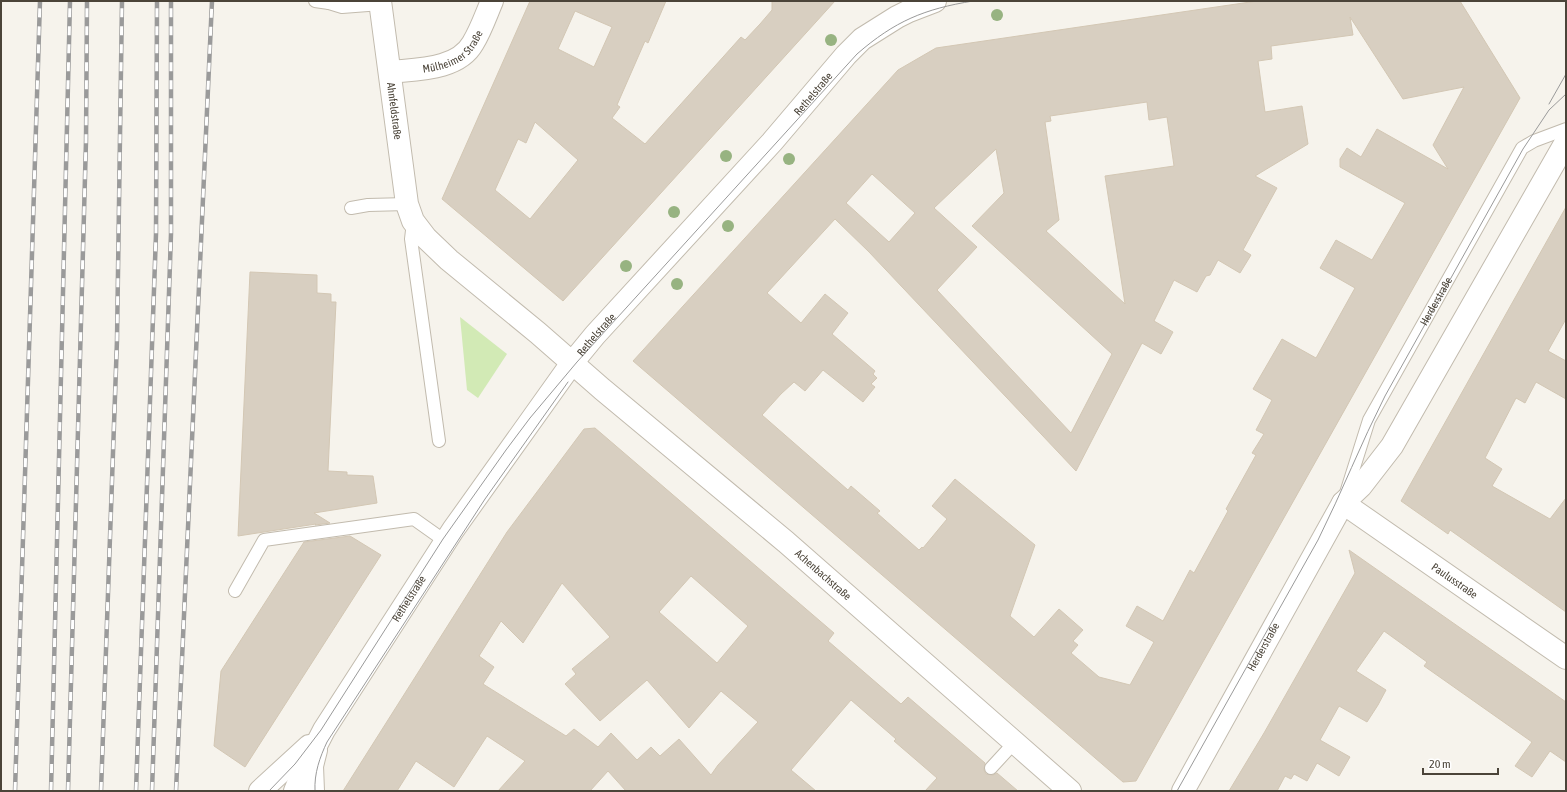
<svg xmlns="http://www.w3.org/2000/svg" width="1567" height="792" font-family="'Asap Condensed',sans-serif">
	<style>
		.green { fill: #d2eab5 }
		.building { fill: #d8cfc1; stroke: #d3c7b4; fill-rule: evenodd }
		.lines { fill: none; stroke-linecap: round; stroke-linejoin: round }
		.service-casing { stroke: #c2bbae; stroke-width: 14 }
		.minor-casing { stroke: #c2bbae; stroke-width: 24 }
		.tertiary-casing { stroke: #c2bbae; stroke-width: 24 }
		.service { stroke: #fff; stroke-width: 12 }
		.minor { stroke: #fff; stroke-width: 22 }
		.tertiary { stroke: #fff; stroke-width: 22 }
		.tram { stroke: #9a9a9a; stroke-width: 1 }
		.rail-casing { stroke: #9a9a9a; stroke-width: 4.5 }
		.rail { stroke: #fff; stroke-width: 3; stroke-dasharray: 9; stroke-linecap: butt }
		.tree { fill: #97b381 }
		.labels { text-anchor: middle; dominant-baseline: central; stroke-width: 4; stroke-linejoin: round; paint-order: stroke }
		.street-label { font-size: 11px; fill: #4b4439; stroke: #fff }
	</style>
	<rect width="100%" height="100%" fill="#f6f3ec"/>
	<path class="green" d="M460,317L507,354L478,398L467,390Z"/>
	<path class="building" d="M530,1H666L648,43L645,41L617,105L620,107L612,118L645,144L741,37L745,40L760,24L772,10V1H835L563,301L442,199ZM575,11L612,27L594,67L558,49ZM535,122L578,160L530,219L495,190L518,139L526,143Z
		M1257,1H1460L1520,98L1136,781L1123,782L633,361L898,70L936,48ZM1350,17L1403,99L1464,87L1433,145L1448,169L1377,129L1361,157L1347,148L1340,159V167L1405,203L1372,260L1336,240L1320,268L1355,288L1316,358L1282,339L1253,389L1272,400L1256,430L1264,434L1252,453L1256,455L1226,509L1228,511L1194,573L1190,570L1163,621L1137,606L1126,626L1154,642L1130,685L1099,677L1071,653L1078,645L1073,641L1083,630L1059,609L1034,637L1010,616L1035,545L955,479L932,506L947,519L923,548L922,547L919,550L877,513L880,511L851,486L848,490L762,415L781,394L794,382L805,391L823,370L863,402L875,387L871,384L877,378L873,374L875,371L832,334L848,313L825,294L801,323L767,293L835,219L869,252L1076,471L1142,343L1161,354L1173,332L1154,321L1174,280L1197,292L1206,276L1210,275L1218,260L1240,273L1251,255L1243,250L1277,188L1255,176L1308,144L1302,106L1265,112L1258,61L1272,59L1271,46L1353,35ZM1147,102L1149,120L1167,117L1174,166L1105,176L1125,304L1046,231L1059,220L1045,122L1051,121L1050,116ZM996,149L1004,193L972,226L1112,354L1071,433L937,290L977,247L934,208ZM872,174L915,213L889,242L846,203Z
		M1566,207V319L1548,351L1566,361V399L1536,382L1525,403L1516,398L1485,458L1502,469L1492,486L1550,519L1566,498V612L1450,530L1448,534L1401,501Z
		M250,272L317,275V293L331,294V302H336L328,471L347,472V475L373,476L377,503L314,513L330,523L315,525L316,524L238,536Z
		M595,428L834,633L828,641L901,704L908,697L985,763L984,770L986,774L993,775L997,773L1018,791H925L937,778L894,741L896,739L851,700L791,770L816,791H626L608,771L590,791H498L525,761L487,736L454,787L416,761L397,791H343L507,532L584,429ZM691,576L748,626L717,663L659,612ZM562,583L610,637L572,669L576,674L565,684L600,721L647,680L689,728L721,691L758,722L718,765L711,775L679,739L660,756L651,747L637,760L611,733L598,747L574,729L566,736L483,684L494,667L479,656L501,621L523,643Z
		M350,536L381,555L245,767L214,746L221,671L304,542Z
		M1349,550L1566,702V762L1550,751L1532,777L1515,766L1532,742L1424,666L1427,662L1384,631L1356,671L1386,690L1378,705L1367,722L1339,706L1320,740L1350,757L1339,776L1317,763L1307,781L1294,774L1291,779L1285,776L1277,791H1229L1264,733L1355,573Z"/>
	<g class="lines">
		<defs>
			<g id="service">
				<path d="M315,1L329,3"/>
				<path d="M328,1L329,3L342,7L381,4"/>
				<path d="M351,208L368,205L407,204"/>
				<path d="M413,222L411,239L439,441"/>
				<path id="s1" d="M1345,496L1369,420L1522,148L1534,141L1566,129"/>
				<path d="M235,591L264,540L414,519L445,541"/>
				<path d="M991,768L1014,743"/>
			</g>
			<g id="minor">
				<path id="s2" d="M380,1L407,204L413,221L426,238L449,260L538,333L602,389L786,542L1070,791"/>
				<path id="s3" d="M390,72C417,69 458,70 473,43C481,30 486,15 492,1"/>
				<path id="s4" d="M1343,503L1566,658"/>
				<path d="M313,791L312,766L316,750"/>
			</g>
			<g id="tertiary">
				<path d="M260,791L309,746"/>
				<path id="s5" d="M295,791L306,765L324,730L453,530L572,363L595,335L772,142L846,55L862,39L897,17L909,11L935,1"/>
				<path id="s6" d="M1183,791L1343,503L1361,486L1392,446L1566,142"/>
			</g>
		</defs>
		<use href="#service" class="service-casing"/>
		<use href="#minor" class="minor-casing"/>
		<use href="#tertiary" class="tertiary-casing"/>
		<use href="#service" class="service"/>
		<use href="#minor" class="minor"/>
		<use href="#tertiary" class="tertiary"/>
		<path class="tram" d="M1549,104L1566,74
			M269,791L295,764L321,730L443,539L506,450L530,418L577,362L857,54C895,21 924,9 973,1
			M315,791C314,773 320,757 327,742L485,499L568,382
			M1177,791L1318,540C1342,492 1361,443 1385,396L1523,149L1549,110L1566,94"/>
		<defs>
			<path id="rail" d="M15,791L40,1
				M51,791L70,1
				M68,791L86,141L87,1
				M101,791L117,340L122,1
				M136,791L156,234L157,1
				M152,791L171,234V1
				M176,791L212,1"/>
		</defs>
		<use href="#rail" class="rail-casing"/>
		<use href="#rail" class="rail"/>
	</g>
	<g class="tree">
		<circle cx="997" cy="15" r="6"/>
		<circle cx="831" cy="40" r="6"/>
		<circle cx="726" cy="156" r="6"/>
		<circle cx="789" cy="159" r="6"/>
		<circle cx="674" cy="212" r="6"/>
		<circle cx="728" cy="226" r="6"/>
		<circle cx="626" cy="266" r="6"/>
		<circle cx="677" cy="284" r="6"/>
	</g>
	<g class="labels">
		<g class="street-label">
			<text stroke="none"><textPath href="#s3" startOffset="69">Mülheimer Straße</textPath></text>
			<text stroke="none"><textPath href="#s5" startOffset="872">Rethelstraße</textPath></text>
			<text stroke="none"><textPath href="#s2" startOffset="111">Ahnfeldstraße</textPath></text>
			<text stroke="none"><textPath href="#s1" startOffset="216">Herderstraße</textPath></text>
			<text stroke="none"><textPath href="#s5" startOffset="548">Rethelstraße</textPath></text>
			<text stroke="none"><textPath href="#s2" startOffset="765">Achenbachstraße</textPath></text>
			<text stroke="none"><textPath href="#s4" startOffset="136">Paulusstraße</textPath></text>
			<text stroke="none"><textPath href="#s5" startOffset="224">Rethelstraße</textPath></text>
			<text stroke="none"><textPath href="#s6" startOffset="165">Herderstraße</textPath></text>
		</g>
	</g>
	<rect width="1567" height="792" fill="none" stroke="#4b4439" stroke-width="4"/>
	<path d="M1423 768v6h75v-6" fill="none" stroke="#4b4439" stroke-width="2"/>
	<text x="1429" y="768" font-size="12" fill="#4b4439" stroke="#ffffff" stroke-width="3" paint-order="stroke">20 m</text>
</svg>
